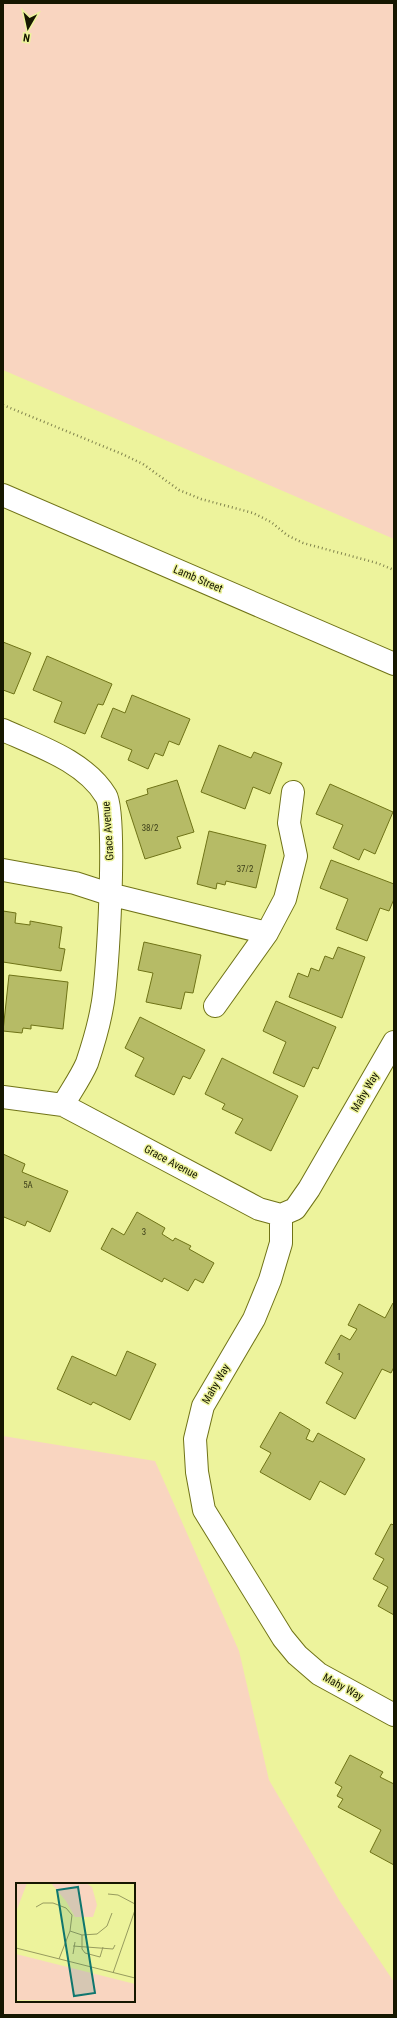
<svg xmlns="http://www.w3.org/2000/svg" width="397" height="2018" font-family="'Roboto Condensed',sans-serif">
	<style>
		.green { fill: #f9d5c0; fill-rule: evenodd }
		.building { fill: #b6bb66; stroke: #6f7317 }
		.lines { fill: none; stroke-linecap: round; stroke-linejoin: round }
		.minor-casing { stroke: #707317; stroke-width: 24 }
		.tertiary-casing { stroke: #707317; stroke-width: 24 }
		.path { stroke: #80834d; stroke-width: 2.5; stroke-dasharray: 1 3; stroke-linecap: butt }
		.minor { stroke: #fff; stroke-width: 22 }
		.tertiary { stroke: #fff; stroke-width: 22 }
		.labels { text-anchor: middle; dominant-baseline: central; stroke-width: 3; stroke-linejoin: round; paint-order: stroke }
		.number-label { font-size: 9px; fill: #3e401a }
		.street-label { font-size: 11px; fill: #161700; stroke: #edf39c }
		.inset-road { fill: none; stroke: #979b5e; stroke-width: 1 }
		.view { fill: #0f766e; fill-opacity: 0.15; stroke: #0f766e; stroke-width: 2 }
		.inset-edge { fill: none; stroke: #161700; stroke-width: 2 }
	</style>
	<rect width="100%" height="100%" fill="#edf39c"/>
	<path class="green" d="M3,3H394V539L3,370Z
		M3,1436L155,1461L239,1651L269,1780L339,1900L394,1982V2015H3ZM17,1884H134V2001H17Z"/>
	<path class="building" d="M3,642L31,653L14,694L3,690Z
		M47,656L112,684L103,705L98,704L85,734L54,722L62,702L33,690Z
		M132,695L190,719L179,745L169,741L163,756L155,753L148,769L128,760L132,750L101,737L113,708L125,713Z
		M219,745L251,758L254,752L282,763L270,794L253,787L245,809L201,792Z
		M177,780L194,832L177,837L181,848L145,859L126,801L148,794L147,789Z
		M330,784L393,812L375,854L364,849L359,860L333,848L343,825L316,814Z
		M209,831L266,845L256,888L226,881L225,885L217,883L216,889L197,884Z
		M331,860L394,884V899L389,911L380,908L367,941L336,929L348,899L320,888Z
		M3,911L16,913L15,923L30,925V921L62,927L59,948L65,949L61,971L3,962Z
		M144,942L201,955L193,993L185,992L181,1009L146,1002L153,973L138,970Z
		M338,947L365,957L342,1018L289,997L298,973L308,977L311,968L319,971L325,956L333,959Z
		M9,975L68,982L63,1029L31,1025V1029L23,1028L22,1033L3,1031Z
		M276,1001L336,1027L318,1069L313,1067L304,1087L273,1073L286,1042L263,1031Z
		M140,1017L205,1050L190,1079L183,1076L174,1095L135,1076L144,1058L125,1048Z
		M222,1058L298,1096L271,1151L235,1133L243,1119L222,1109L225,1104L205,1094Z
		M3,1154L25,1164L22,1172L68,1191L50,1232L27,1221L25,1226L4,1217L3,1220Z
		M137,1212L165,1228L162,1234L173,1241L175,1238L191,1246L189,1249L214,1263L203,1283L195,1279L188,1291L164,1278L162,1282L101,1249L112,1228L124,1235Z
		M393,1303L394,1304V1367L391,1373L382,1369L355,1419L326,1403L343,1373L325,1363L341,1335L350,1340L357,1329L348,1325L359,1304L385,1318Z
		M127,1351L156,1364L130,1420L93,1402L91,1405L57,1389L72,1356L116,1376Z
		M280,1412L310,1430L306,1439L313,1442L318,1433L365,1459L345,1495L320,1481L310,1500L260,1472L271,1453L260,1447Z
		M391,1524L394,1525V1615L378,1606L388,1587L373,1579L384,1559L375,1554Z
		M350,1755L383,1772L380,1777L394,1784V1865L370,1852L381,1830L338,1807L343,1799L337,1796L342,1787L335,1783Z"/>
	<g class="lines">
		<defs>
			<path id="minor" d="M3,730C38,746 85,761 106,796C117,814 108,980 102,1007C99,1025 93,1045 87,1063C81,1077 71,1091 63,1105
				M3,870L75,883L109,894L267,933
				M215,1006L267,933L285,899L296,856L289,823L293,792
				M394,1042L309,1189L295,1209L281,1215V1243L270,1280L254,1319L203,1406L195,1439L197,1472L204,1510L283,1638L297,1655L319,1674L394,1715
				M3,1097L63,1105L259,1209L281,1215"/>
			<path id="tertiary" d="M3,495L394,664"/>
		</defs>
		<use href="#minor" class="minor-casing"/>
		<use href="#tertiary" class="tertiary-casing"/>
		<path class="path" d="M3,405L122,454L143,464L179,490L201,499L253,513L271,522L287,535L303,543L377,563L394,570"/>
		<use href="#minor" class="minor"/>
		<use href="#tertiary" class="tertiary"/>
	</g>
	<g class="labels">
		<g class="number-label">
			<text x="150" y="828">38/2</text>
			<text x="245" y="869">37/2</text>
			<text x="28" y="1185">5A</text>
			<text x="144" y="1232">3</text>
			<text x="339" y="1357">1</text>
		</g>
		<g class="street-label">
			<text transform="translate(198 579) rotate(23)">Lamb Street</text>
			<text transform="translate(108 831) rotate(-94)">Grace Avenue</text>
			<text transform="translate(365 1092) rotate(-60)">Mahy Way</text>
			<text transform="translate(171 1162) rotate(28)">Grace Avenue</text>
			<text transform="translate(216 1384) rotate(-60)">Mahy Way</text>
			<text transform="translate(343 1687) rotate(29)">Mahy Way</text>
		</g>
	</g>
	<g transform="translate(16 1883)">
		<rect width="119" height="119" fill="#edf39c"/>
		<path d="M0,0H11L0,29ZM35,0H70L76,4L81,22L77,34H59L50,18ZM0,71L119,101V119L0,117Z" fill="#f9d5c0"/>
		<path class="inset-road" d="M92,11L102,12L119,21M20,24L27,20H37L50,25L56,32L54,48L43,76M54,48L66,52L81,51L91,43L96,30M66,52V66L69,70L84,74L87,64M57,63L97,66L99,62M0,65L119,95M57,71L59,59M97,90L119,27"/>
		<path class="view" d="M62,4L79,110L58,113L41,7Z"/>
		<rect width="119" height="119" class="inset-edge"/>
	</g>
	<rect width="397" height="2018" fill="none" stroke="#161700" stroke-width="8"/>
	<g transform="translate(28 28) rotate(189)" stroke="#edf39c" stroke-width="3" paint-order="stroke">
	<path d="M0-3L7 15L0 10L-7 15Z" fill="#161700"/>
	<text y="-6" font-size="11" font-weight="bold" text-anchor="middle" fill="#161700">N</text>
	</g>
</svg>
